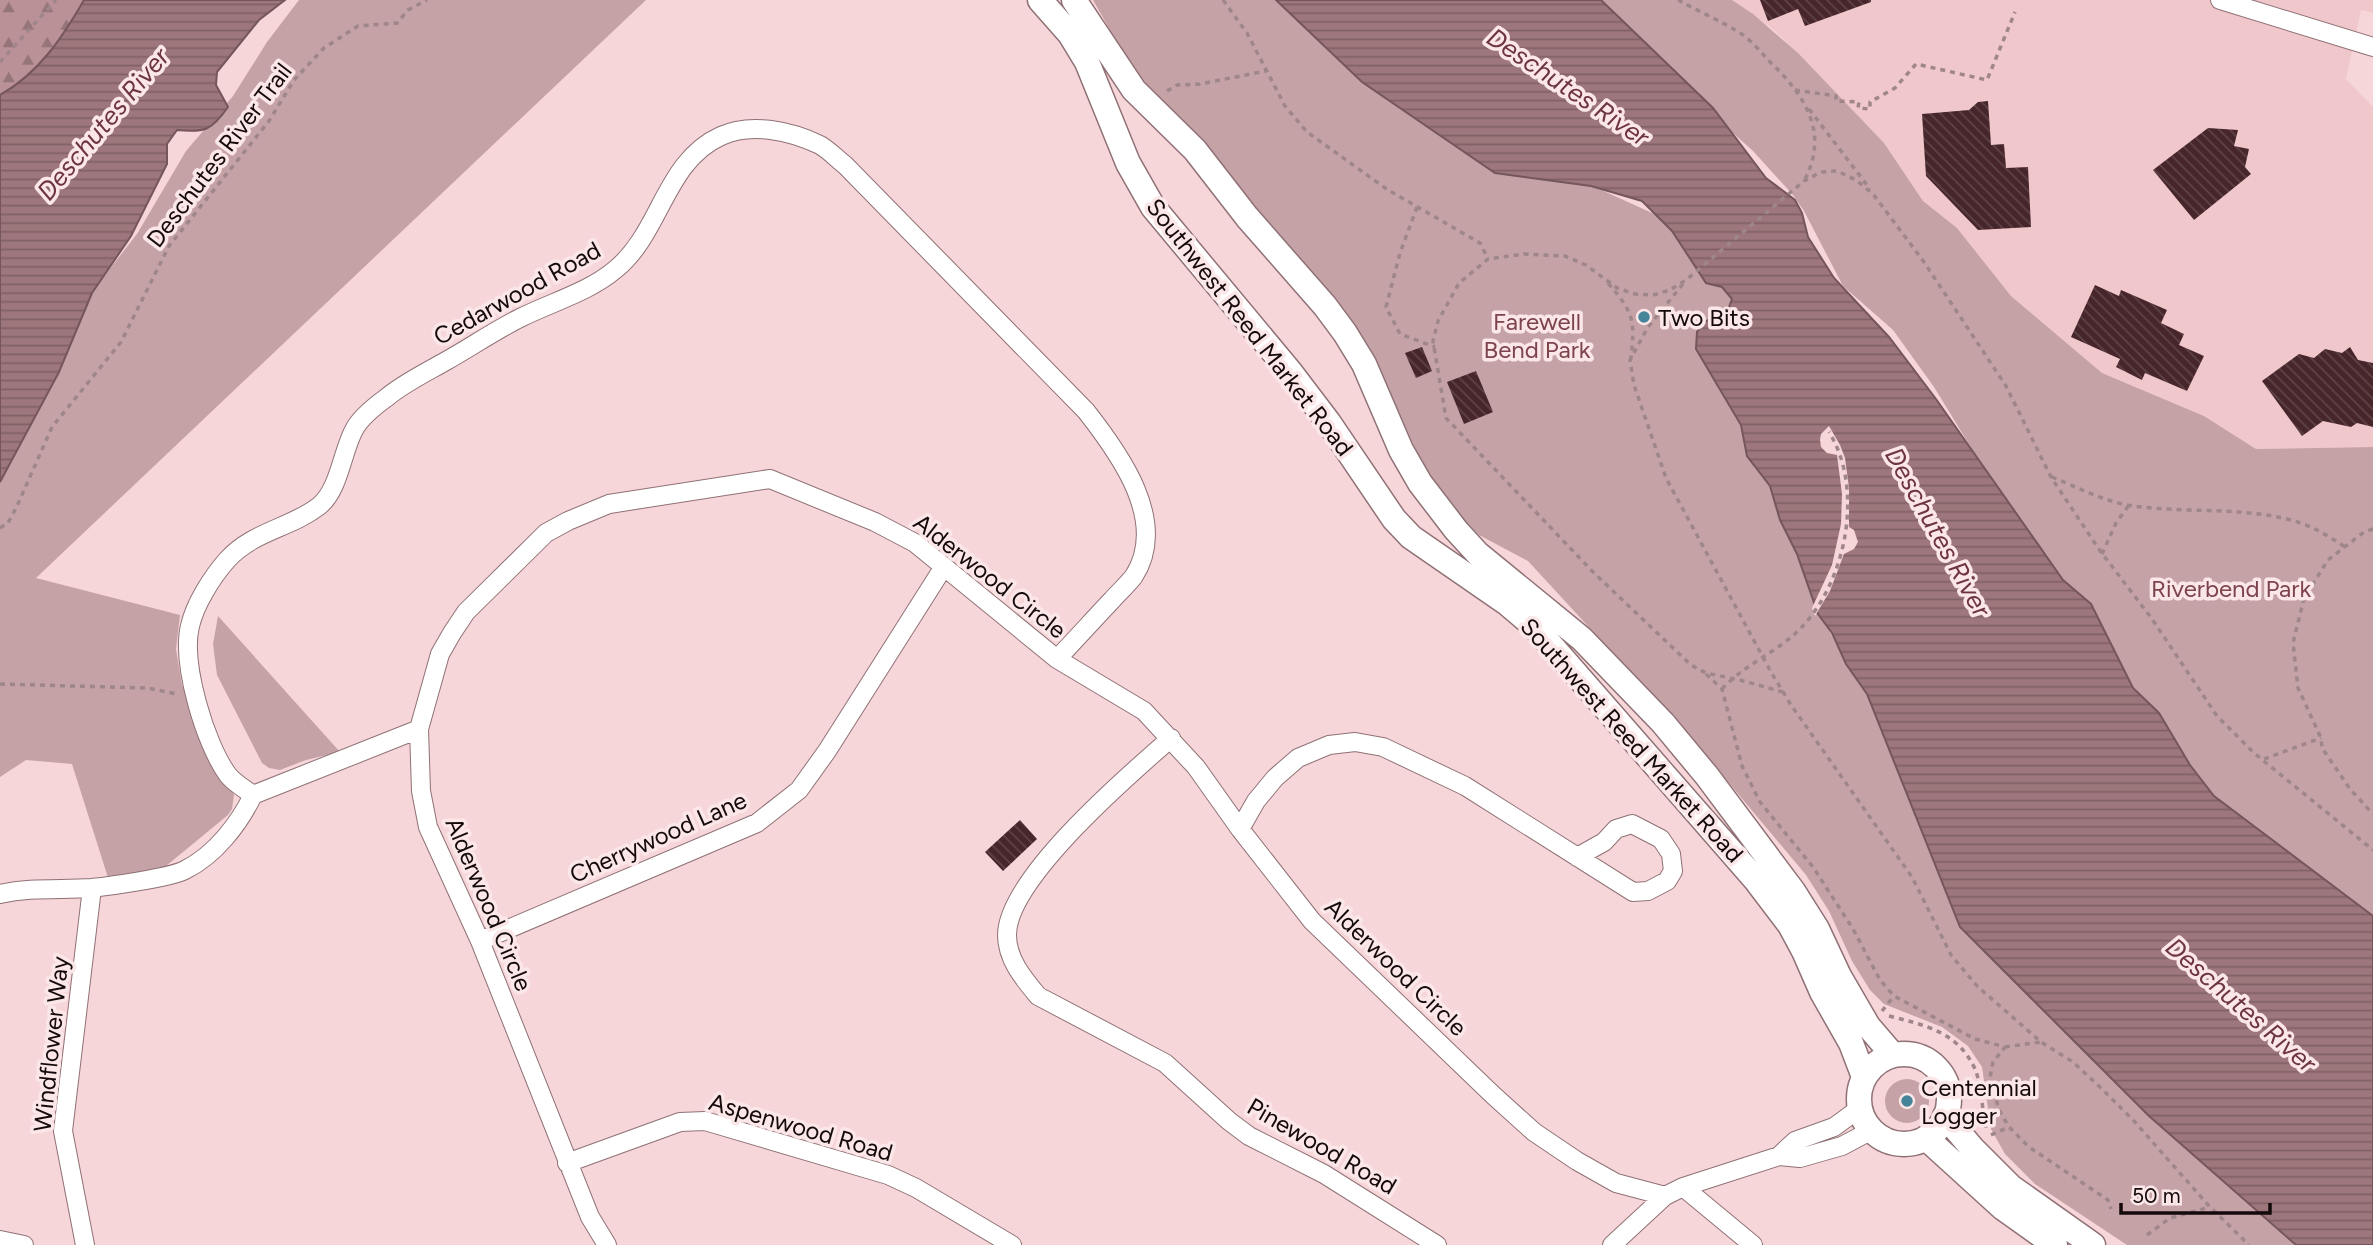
<svg xmlns="http://www.w3.org/2000/svg" width="2373" height="1245" font-family="Figtree,sans-serif">
	<style>
		.built { fill: #f0c7cb }
		.green { fill: #c5a2a6 }
		.forest { fill: url(#forest-firs) }
		.water { fill: url(#water-rules); stroke: #75565a; stroke-width: 2 }
		.pier { fill: #f7d6d9 }
		.building { fill: url(#building-back-hatch) }
		.lines { fill: none; stroke-linecap: round; stroke-linejoin: round }
		.minor-casing { stroke: #8f7175; stroke-width: 20 }
		.secondary-casing { stroke: #8f7175; stroke-width: 27 }
		.path { stroke: #9f8689; stroke-width: 3.5; stroke-dasharray: 5 5; stroke-linecap: butt }
		.minor { stroke: #fff; stroke-width: 18 }
		.secondary { stroke: #fff; stroke-width: 24 }
		.poi-dot { fill: #468599; stroke: #fbe6e8; stroke-width: 2.5 }
		.labels { text-anchor: middle; dominant-baseline: central; stroke-width: 7; stroke-linejoin: round; paint-order: stroke }
		.street-label { font-size: 24px; fill: #14090b; stroke: #fbe6e8 }
		.poi-label { font-size: 24px; fill: #14090b; stroke: #fbe6e8; text-anchor: start }
		.park-label { font-size: 24px; fill: #7d444c; stroke: #fbe6e8 }
		.water-label { font-size: 26px; font-style: italic; fill: #6d353e; stroke: #fbe6e8 }
	</style>
	<defs>
		<pattern id="forest-firs" width="22" height="20" patternUnits="userSpaceOnUse" patternTransform="scale(1.75)"><rect width="22" height="20" fill="#ba9196"/><path d="M5 1l3.5 6h-7zM16 11l3.5 6h-7z" fill="#967579"/></pattern>
		<pattern id="water-rules" width="6" height="5" patternUnits="userSpaceOnUse" patternTransform="scale(1.75)"><rect width="6" height="5" fill="#9e777c"/><path d="M0 2.5h6" fill="none" stroke="#806064"/></pattern>
		<pattern id="building-back-hatch" width="6" height="6" patternUnits="userSpaceOnUse" patternTransform="scale(1.75)"><rect width="6" height="6" fill="#47262b"/><path d="M-1 5l2 2M0 0l6 6M5-1l2 2" fill="none" stroke="#5e4347"/></pattern>
	</defs>
	<rect width="100%" height="100%" fill="#f7d6d9"/>
	<path class="built" d="M1732,0H2373V13L2361,10L2346,79L2373,107V447L2256,449L2204,416L2102,373L2011,296L1957,228L1923,201L1884,143L1774,30Z"/>
	<path class="green" d="M299,0H646L36,578L180,615L176,649L182,685L234,795L232,809L228,815L166,866L152,874L110,884L72,764L26,760L0,777V409L137,234L186,151L233,96L267,42Z
		M1093,0H1329L1531,158L1672,222L1732,299L1741,425L1747,456L1770,486L1780,520L1797,554L1813,598L1846,664L2310,1245H2127L2035,1184L2005,1154L1991,1129L1982,1067L1968,1046L1942,1027L1884,1004L1870,990L1852,961L1829,911L1806,875L1693,740L1528,561L1479,535L1450,505L1419,457L1381,373L1368,349L1139,81Z
		M1600,0H1732L1753,14L1798,53L1884,143L1923,201L1957,228L2011,296L2102,373L2204,416L2256,449L2373,447V935L2190,781L1970,446L1934,387L1893,330L1843,286L1804,211L1793,195L1753,151L1669,76Z
		M218,616L340,752L306,760L280,770L269,768L262,763L217,675L213,644Z
		M1885 1101a22 22 0 1 1 44 0a22 22 0 1 1-44 0Z"/>
	<path class="forest" d="M0,0H84C62,38 39,73 0,95Z"/>
	<path class="water" d="M84,0H285L259,20L217,72L216,85L228,107C212,130 205,133 177,130L167,144V164L131,236L92,293L59,372L0,482V95C39,73 62,38 84,0Z
		M1276,0H1601L1713,108L1766,178L1795,200L1802,213L1808,237L1834,278L1889,337L1936,399L2063,580L2091,604L2133,688L2159,713L2190,765L2214,796L2373,916V1245H2296L2149,1116L1960,927L1867,694L1846,664L1832,633L1818,614L1797,554L1780,520L1770,486L1747,456L1741,425L1696,349L1697,332L1705,322L1729,307L1732,299L1722,287L1706,283L1672,231L1642,201L1591,186L1495,173L1362,82Z"/>
	<path class="pier" d="M1829,426L1840,445L1845,458L1849,488V527L1854,530L1858,542L1854,549L1844,554L1830,591L1815,616L1812,608L1832,565L1841,524L1842,494L1837,455L1827,453L1821,447L1820,440L1821,434Z"/>
	<path class="building" d="M1760,0H1871V2L1805,26L1798,9L1768,21Z
		M1988,101L1991,145L2004,144L2006,168L2028,167L2031,227L1978,230L1926,176L1922,114L1969,110L1978,102Z
		M2208,128L2238,130L2234,146L2249,149L2245,167L2251,174L2194,220L2153,170Z
		M2095,285L2119,296L2121,290L2167,310L2161,323L2184,334L2179,345L2204,356L2187,391L2145,373L2142,380L2116,367L2120,359L2071,337Z
		M1422,347L1432,371L1416,378L1405,353Z
		M2350,347L2358,360L2373,363V427L2357,423L2351,427L2323,421L2302,436L2262,381L2299,354L2314,358L2325,349L2342,353Z
		M1476,371L1493,412L1464,424L1447,382Z
		M1020,820L1037,839L1003,871L985,852Z"/>
	<g class="lines">
		<defs>
			<path id="minor" d="M2220,0L2373,47
				M1171,738C1129,775 1007,879 1007,935C1007,959 1023,978 1038,996L1165,1063L1229,1121L1249,1136L1324,1174L1437,1245
				M253,795C245,789 234,783 228,775C205,744 181,663 190,626C195,604 212,577 227,560C253,531 291,528 319,506C340,489 342,450 355,428C362,416 375,406 386,398C404,383 425,373 446,361C471,347 494,331 520,318C552,302 589,292 616,269C661,232 665,161 721,136C751,122 791,131 820,145C829,150 837,159 845,165L1086,411C1119,453 1169,521 1134,576C1128,584 1119,592 1112,600C1094,619 1076,639 1057,659
				M1240,829L1256,801L1275,778L1298,758L1329,745L1355,742L1383,747L1465,786L1633,892L1648,891L1667,881L1673,871L1671,854L1661,839L1632,824L1616,829L1604,842L1577,857
				M0,894C30,887 61,890 91,888C110,886 169,878 185,870C215,855 239,824 253,795L419,729
				M480,941L757,823L799,790L827,751L943,568
				M1779,1156L1795,1141L1834,1127L1860,1108
				M567,1163L680,1122L705,1121L888,1175L916,1188L1012,1245
				M1683,1187L1753,1245
				M0,1240L24,1245
				M85,1245L63,1131L92,888
				M607,1245L590,1217L480,941L428,827L421,791L419,729L440,654L452,633L466,612L546,533L568,521L609,504L770,479L875,522L915,543L1057,659L1144,711L1196,767L1240,829L1312,921L1493,1095L1534,1132L1577,1161L1616,1183L1665,1196
				M1612,1245L1665,1196L1683,1187L1779,1156L1800,1158L1842,1146L1872,1130"/>
			<path id="secondary" d="M1040,0L1070,34L1087,62L1128,163L1153,207L1291,373L1329,423L1394,519L1411,537L1508,604L1535,627L1755,879L1790,925L1804,951L1822,992L1851,1043L1864,1077
				M1074,0L1134,90L1195,150L1247,217L1325,306L1345,333L1364,364L1401,450L1420,483L1456,530L1478,554L1582,639L1663,723L1707,776L1793,891L1817,929L1839,976L1868,1026L1893,1055
				M1859 1099a45 45 0 1 1 90 0a45 45 0 1 1-90 0Z
				M1945,1116L1972,1148L2011,1187L2093,1245
				M1926,1138L2003,1208L2055,1245"/>
		</defs>
		<use href="#minor" class="minor-casing"/>
		<use href="#secondary" class="secondary-casing"/>
		<path class="path" d="M1223,0L1247,33L1285,106L1307,132L1388,190L1480,243L1488,259
			M1678,0C1698,11 1721,21 1740,33C1751,40 1760,51 1768,60C1803,93 1830,131 1805,179
			M0,62L56,0
			M1795,90L1836,96V101L1859,102L1858,108L1870,109V102L1895,88L1916,64L1987,80L2015,12
			M1167,91L1177,85L1200,84L1266,71
			M1809,109L1870,189
			M1417,207L1400,253L1386,307L1400,334L1435,347
			M1608,283C1634,313 1635,320 1631,358
			M1683,284L1648,327L1630,360L1634,385L1666,478L1771,672L1791,705L1912,877L1951,955L1977,986L2041,1042L2073,1062L2102,1089L2134,1121L2210,1207L2249,1245
			M2052,477C2077,487 2105,502 2133,506C2184,513 2237,507 2287,519C2309,524 2327,535 2345,547
			M0,528L8,523L17,506L52,427L121,342L169,246L269,121L294,80L324,48L358,26L397,23L408,10L427,0
			M2373,529L2364,532L2328,560L2304,598L2293,643L2298,688L2321,738L2322,748L2350,789L2373,814
			M2102,554L2116,523L2129,505
			M1706,674L1722,689L1742,766L1760,802L1813,867L1853,929L1880,980L1894,996L1975,1039L2005,1047L1993,1062L1990,1078L1999,1110L2009,1127L2029,1147L2108,1200L2111,1209
			M0,684L147,688L177,694
			M1722,689C1744,665 1775,653 1798,631C1846,584 1865,490 1829,432
			M1783,692L1740,680L1706,673L1691,665L1594,573L1446,418L1433,341L1438,321L1459,283L1488,259L1524,254L1565,256L1586,265L1617,288L1635,294L1653,295L1670,290L1686,280L1804,181L1821,172L1837,171L1856,180L1873,194L1924,262L2006,386L2051,477L2098,548L2152,619L2217,716L2254,753L2373,850
			M2264,759L2321,738
			M1882,1011L1894,996
			M1889,1016C1925,1025 1958,1032 1975,1069C1982,1086 1982,1111 1986,1129
			M2005,1047L2041,1042
			M1991,1135L2009,1127
			M2147,1235L2170,1218L2210,1207"/>
		<use href="#minor" class="minor"/>
		<use href="#secondary" class="secondary"/>
	</g>
	<g class="poi-dot">
		<circle cx="1644" cy="317" r="7"/>
		<circle cx="1907" cy="1101" r="7"/>
	</g>
	<g class="labels">
		<g class="street-label">
			<text transform="translate(219 155) rotate(-53)">Deschutes River Trail</text>
			<text transform="translate(517 293) rotate(-29)">Cedarwood Road</text>
			<text transform="translate(1250 327) rotate(52)">Southwest Reed Market Road</text>
			<text transform="translate(990 576) rotate(38)">Alderwood Circle</text>
			<text transform="translate(1632 740) rotate(48)">Southwest Reed Market Road</text>
			<text transform="translate(658 837) rotate(-24)">Cherrywood Lane</text>
			<text transform="translate(489 904) rotate(67)">Alderwood Circle</text>
			<text transform="translate(1396 967) rotate(44)">Alderwood Circle</text>
			<text transform="translate(51 1044) rotate(-84)">Windflower Way</text>
			<text transform="translate(801 1127) rotate(16)">Aspenwood Road</text>
			<text transform="translate(1322 1146) rotate(30)">Pinewood Road</text>
		</g>
		<g class="poi-label">
			<text x="1658" y="317">Two Bits</text>
			<text x="1921" y="1087">Centennial<tspan x="1921" dy="28">Logger</tspan></text>
		</g>
		<g class="park-label">
			<text x="1537" y="321">Farewell<tspan x="1537" dy="28">Bend Park</tspan></text>
			<text x="2231" y="588">Riverbend Park</text>
		</g>
		<g class="water-label">
			<text transform="translate(1568 87) rotate(34)">Deschutes River</text>
			<text transform="translate(103 124) rotate(-50)">Deschutes River</text>
			<text transform="translate(1938 532) rotate(61)">Deschutes River</text>
			<text transform="translate(2241 1005) rotate(41)">Deschutes River</text>
		</g>
	</g>
	<path d="M2121 1203v10h149v-10" fill="none" stroke="#14090b" stroke-width="3.5"/>
	<text x="2132" y="1203" font-size="21" fill="#14090b" stroke="#fbe6e8" stroke-width="5" paint-order="stroke">50 m</text>
</svg>
